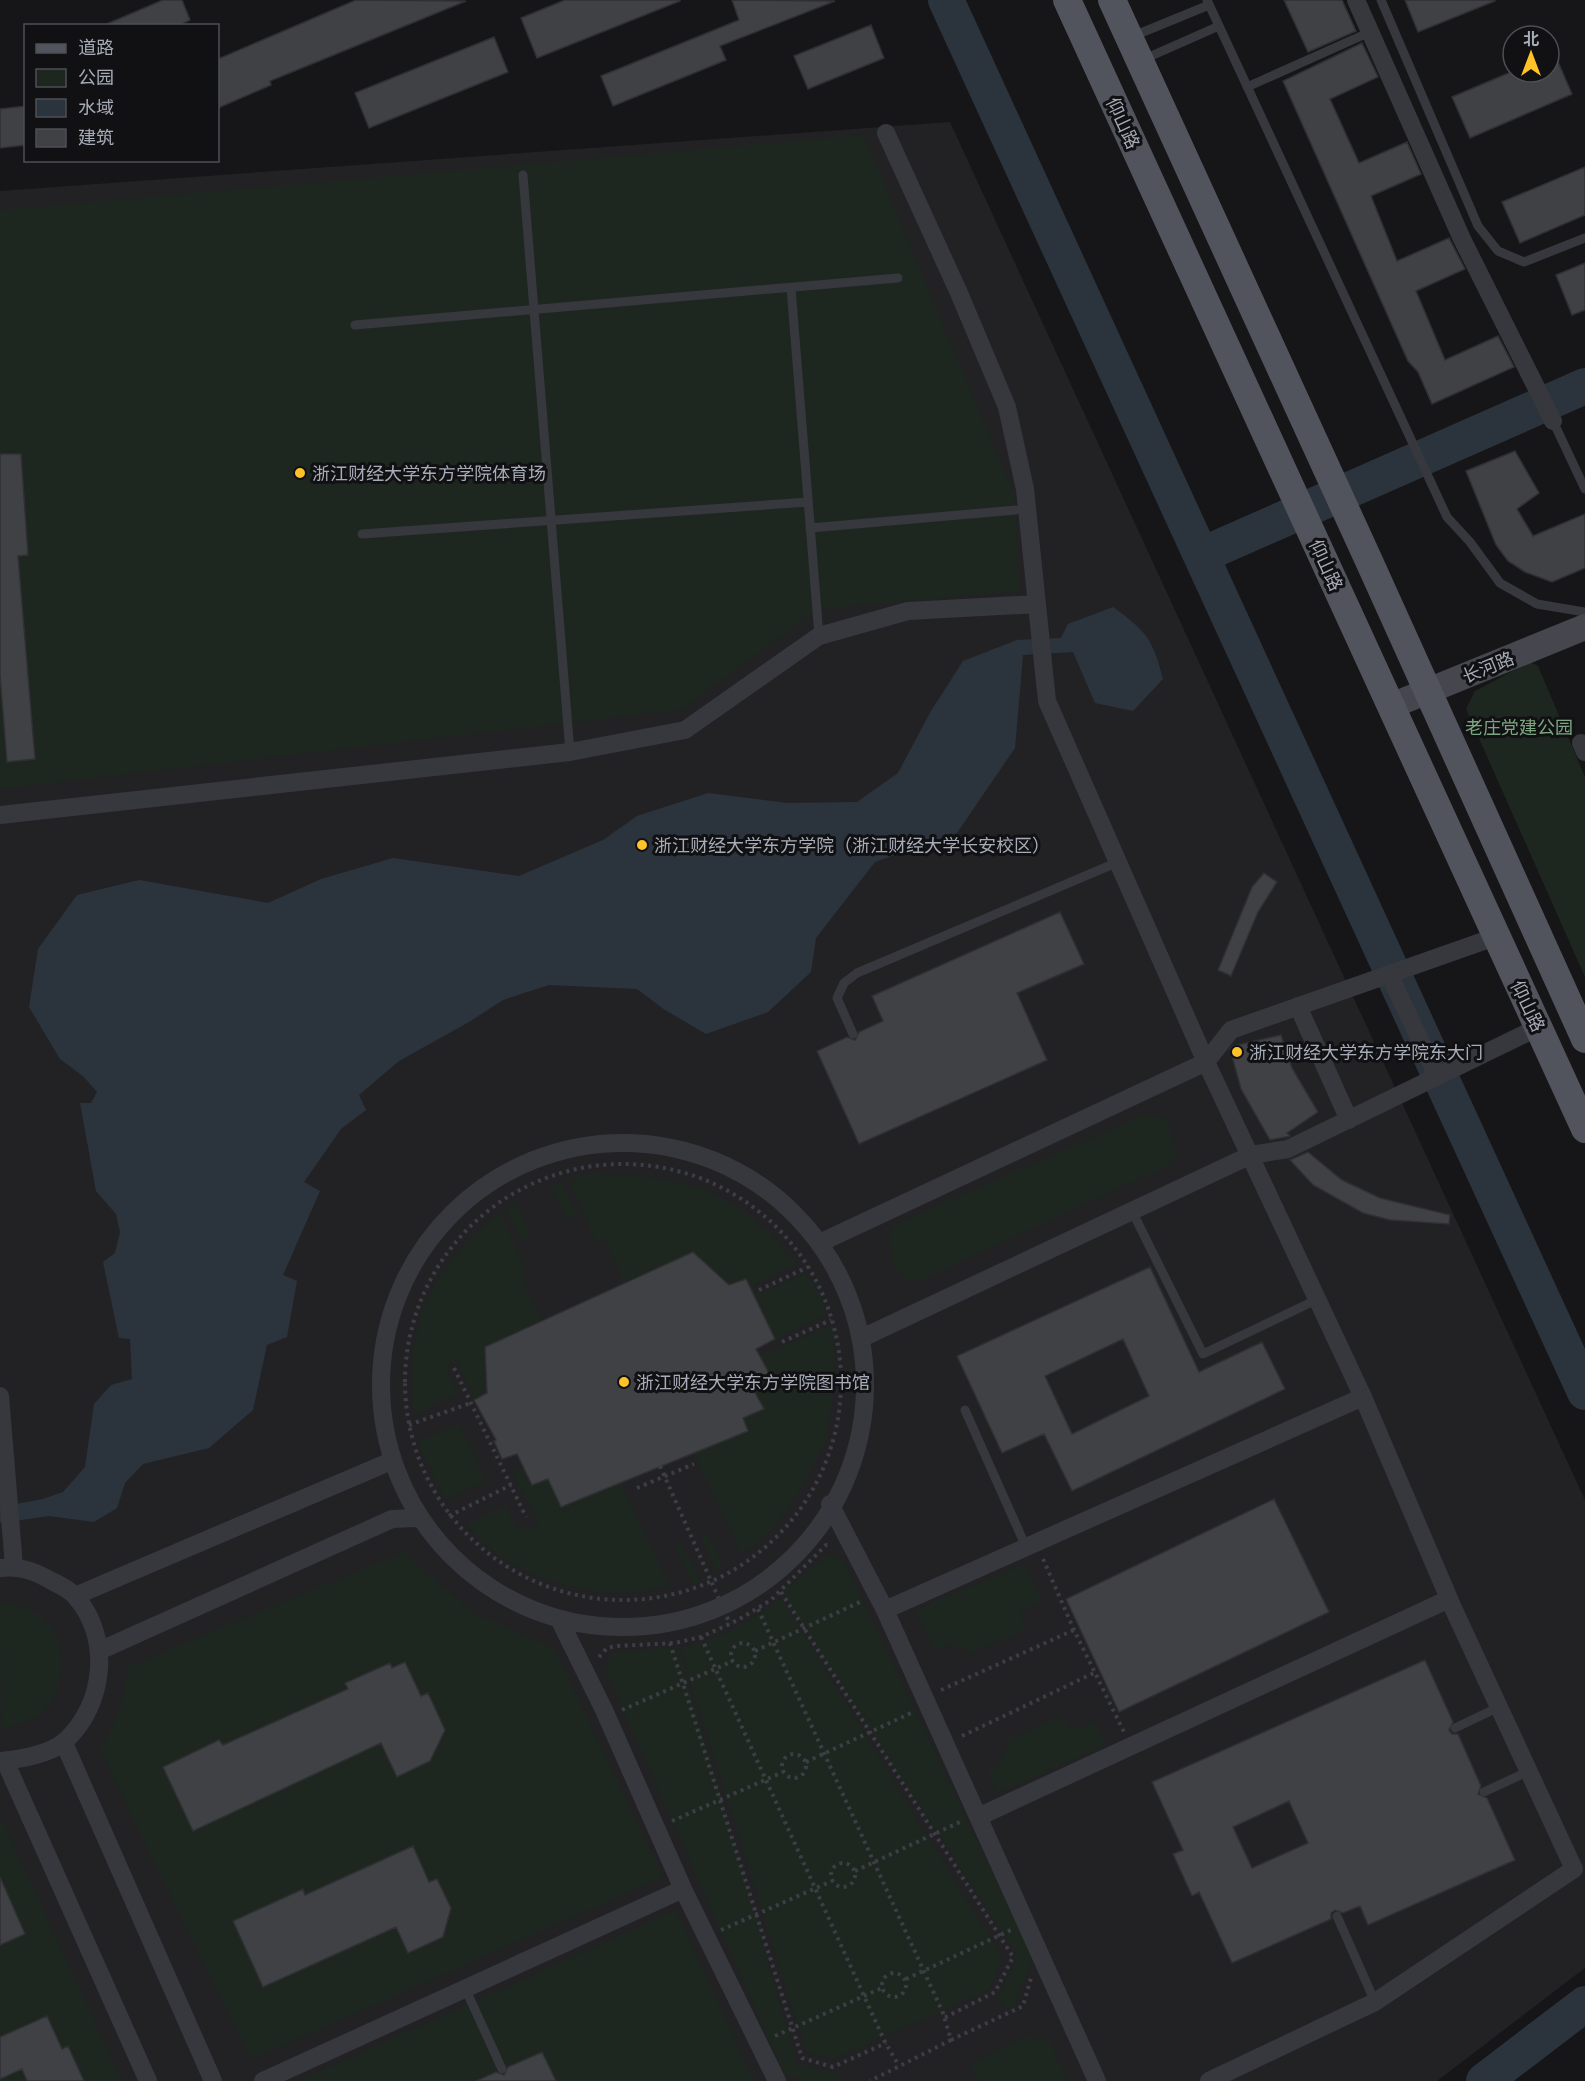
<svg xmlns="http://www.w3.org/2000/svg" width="1585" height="2081" font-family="'PT Sans Narrow','Noto Sans SC',sans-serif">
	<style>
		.built { fill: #222225 }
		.green { fill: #1e271f }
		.water { fill: #2b343d }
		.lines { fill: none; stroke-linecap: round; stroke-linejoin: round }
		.river { stroke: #2b343d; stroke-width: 36 }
		.building { fill: #404145; stroke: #303034; stroke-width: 1.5; fill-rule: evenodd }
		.path { stroke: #3d3e45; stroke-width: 4; stroke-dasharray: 3 4.5; stroke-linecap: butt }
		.lane { stroke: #37373e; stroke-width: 9 }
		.street { stroke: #37373e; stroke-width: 18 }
		.secondary { stroke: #45464e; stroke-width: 26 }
		.primary { stroke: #52545d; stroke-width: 28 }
		.poi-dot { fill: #ffc327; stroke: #111113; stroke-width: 2 }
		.labels { text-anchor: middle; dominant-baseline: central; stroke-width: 6; stroke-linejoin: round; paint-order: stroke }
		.street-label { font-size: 18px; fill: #a7acb9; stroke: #111113 }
		.poi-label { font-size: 18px; fill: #a7acb9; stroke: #111113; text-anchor: start }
		.park-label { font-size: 18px; fill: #7ca681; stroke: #111113 }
	</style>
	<rect width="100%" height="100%" fill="#161618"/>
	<path class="built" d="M950,122L1585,1500V1968L1437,2081H0V191Z"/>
	<path class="green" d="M864,135L1015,497L1019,591L818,609L681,710L0,789V210Z
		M1530,662L1538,666L1585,777V977L1466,709L1475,691Z
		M1146,1114L1166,1119L1177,1151L1173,1163L919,1281L908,1282C893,1270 886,1244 892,1226Z
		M588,1174C681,1174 737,1188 797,1264L753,1285L757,1295L806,1274L820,1295L826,1314L775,1339L762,1314L693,1252L624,1282L603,1237L596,1242L569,1181Z
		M562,1183L577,1215L566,1220L550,1185Z
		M515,1201L532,1236L521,1241L506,1209Z
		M500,1213L527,1273L521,1275L542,1320L485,1347L487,1393L474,1400L457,1360L445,1367L457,1393L413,1414C405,1326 430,1267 500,1213Z
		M833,1325L834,1390L826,1439L802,1488L772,1530L741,1555L694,1453L748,1431L743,1418L763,1409L752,1387L771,1377L760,1356Z
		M460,1424L487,1481L445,1500L417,1441Z
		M525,1468L532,1485L548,1479L561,1507L621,1483L670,1587C655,1589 639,1592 624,1592C566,1593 504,1570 467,1525L506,1506L517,1529L540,1526L512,1471Z
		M707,1532L724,1569L717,1573L700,1535Z
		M681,1543L700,1582L693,1586L675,1546Z
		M406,1551L422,1569L475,1614L554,1648L663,1877L251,2060L100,1751C115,1723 126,1699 127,1667Z
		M831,1554L845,1563L1033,1958L1015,2005L1009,2011L998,1998L1018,1956L781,1592Z
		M1024,1564L1042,1601L1019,1612L1025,1629L967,1655L963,1647L955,1649L952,1643L934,1651L916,1610Z
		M781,1598L1003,1959L989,1990L833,2059L806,2052L680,1647C712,1644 757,1619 781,1598Z
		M0,1601C14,1604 27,1606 39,1615C70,1638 69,1690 40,1714C28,1723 15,1726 1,1728Z
		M678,1646L797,2063L842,2075V2081H803L784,2074L605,1669L611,1653Z
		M1062,1716L1071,1730L1095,1722L1106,1745L997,1793L988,1775L990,1769L1004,1762L1002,1755L1009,1751L1007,1740Z
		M0,1815L122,2081H0Z
		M676,1910L754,2081H299Z
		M1026,2036L1050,2042L1068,2081H979L970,2063Z"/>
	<path class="water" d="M1113,607C1146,631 1153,639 1163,679L1133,711L1095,703L1073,652L1023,655L1015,748L957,833L875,862L816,938L811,972L768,1012L706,1034L665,1010L637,989L549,985L503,1000L469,1022L399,1061L359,1095L366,1110L341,1129L304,1182L320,1191L283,1275L297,1281L287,1337L267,1345L253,1410L209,1448L143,1464L125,1483L117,1508L94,1522L49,1516L0,1523V1507L43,1499L63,1492L85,1467L94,1404L111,1385L132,1379L130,1339L119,1338L103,1262L115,1253L120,1232L116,1214L96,1191L80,1103H91L97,1092L84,1077L60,1059L29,1007L38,949L77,895L139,880L268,903L321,879L393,858L519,876L603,840L637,816L708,793L787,803L857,802L898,773L931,711L963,661L1017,640L1061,638L1068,624Z"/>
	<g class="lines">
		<path class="river" d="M946,0L1585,1392
			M1202,555L1585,386
			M1484,2081L1585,2004"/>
	</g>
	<path class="building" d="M163,0H182L190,20L178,26H102Z
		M356,0L466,1L270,81L271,85L218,108V59Z
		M565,0H680V1L537,58L521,18Z
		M732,0L835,1L720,46L726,60L613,106L601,76L739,20Z
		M1284,0H1342L1356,31L1308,52Z
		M1405,0H1495V1L1418,32Z
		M871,25L884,58L808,89L794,56Z
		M494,37L508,72L369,128L355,93Z
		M1549,41L1572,94L1470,138L1452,97L1511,72H1549Z
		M1362,43L1378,77L1330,99L1359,163L1407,142L1421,174L1371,196L1397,261L1449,238L1465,269L1416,291L1445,360L1498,336L1514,367L1432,404L1418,372L1408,361L1283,81Z
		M26,106V145L0,148V109Z
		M1585,167V215L1520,243L1502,202Z
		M1585,263V310L1572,315L1556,275Z
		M1515,451L1539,493L1517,509L1533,536L1585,514V568L1552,582L1525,572L1508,561L1496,545L1466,471Z
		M0,454H21L28,555L18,556L35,759L7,762L0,675Z
		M1264,873L1277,882L1258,912L1231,976L1218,970L1252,887Z
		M1060,912L1084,964L1017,993L1047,1060L859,1144L817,1051L847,1037L855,1040L859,1032L883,1021L872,996Z
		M1281,1035L1292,1068L1318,1112L1287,1133L1290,1136L1270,1140L1241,1089L1230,1049L1233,1046Z
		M1308,1152L1342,1180L1380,1198L1450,1215L1449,1224L1390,1220L1363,1213L1313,1185L1290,1160Z
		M693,1252L729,1285L746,1279L775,1339L756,1349L771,1377L752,1387L764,1409L743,1418L748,1431L561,1507L548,1479L532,1485L517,1454L502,1459L494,1441L496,1440L474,1400L487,1393L485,1347Z
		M1150,1267L1199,1372L1262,1342L1285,1389L1072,1491L1044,1434L1002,1453L957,1356ZM1123,1339L1149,1396L1072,1434L1045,1376Z
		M1274,1499L1329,1612L1119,1712L1066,1599Z
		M1425,1660L1453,1722L1449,1730L1452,1734H1458L1481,1786L1478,1794L1487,1798L1515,1860L1368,1925L1360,1906L1343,1913L1335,1910L1331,1913V1919L1232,1963L1199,1892L1192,1896L1173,1854L1183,1850L1152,1782ZM1289,1801L1308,1843L1252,1868L1233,1827Z
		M405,1662L421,1696L428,1693L445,1730L430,1761L397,1777L381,1743L193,1831L163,1767L219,1740L223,1745L348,1689L345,1683L390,1663L392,1668Z
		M413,1846L429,1882L437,1879L451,1908L443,1937L408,1953L396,1927L263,1987L233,1921L303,1889L305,1895Z
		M0,1877L25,1934L0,1945Z
		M47,2016L62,2049L68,2046L84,2081H27L22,2069L0,2079V2037Z
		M542,2052L556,2081H476L496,2072L504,2075L508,2067Z"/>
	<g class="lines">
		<path class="path" d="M405 1382a218 218 0 1 1 436 0a218 218 0 1 1-436 0Z
			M759,1290L808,1267
			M782,1342L831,1320
			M454,1368L526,1517
			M409,1425L471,1403
			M660,1466L730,1624
			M637,1488L694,1464
			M449,1516L511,1485
			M1043,1559L1074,1630L1124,1732
			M781,1592L1013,1957L995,1992L944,2018
			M758,1609L943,2013L951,2040L870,2081
			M701,1637L884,2040L899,2066
			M731 1655a12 12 0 1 1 24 0a12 12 0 1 1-24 0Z
			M670,1643L802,2058L833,2067L886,2043
			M755,1651L860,1602
			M599,1657L607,1648L616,1646L675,1643L701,1637L738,1620L771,1600L826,1545H832
			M941,1690L1074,1630
			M622,1710L733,1661
			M962,1736L1096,1672
			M782 1766a12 12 0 1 1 24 0a12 12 0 1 1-24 0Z
			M806,1762L911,1713
			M672,1821L783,1772
			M831 1875a12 12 0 1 1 24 0a12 12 0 1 1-24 0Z
			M855,1871L960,1822
			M721,1930L832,1881
			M882 1985a12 12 0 1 1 24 0a12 12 0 1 1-24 0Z
			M906,1979L1011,1930
			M775,2036L882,1988
			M951,2040L1023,2006L1031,1978"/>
		<path class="lane" d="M1207,0L1447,517L1470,542L1500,583L1537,604L1585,612
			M1381,0L1478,226L1498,251L1524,262L1585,238
			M1131,37L1209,5
			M1142,60L1219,26
			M1247,87L1370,32
			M523,175L570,752
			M791,288L819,636
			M355,325L898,278
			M1553,421L1585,489
			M810,528L1016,510
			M362,534L808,502
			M853,1034L837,998L844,983L857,973L1118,862
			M1132,1211L1203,1354L1318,1299
			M965,1410L1026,1547
			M1455,1728L1499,1707
			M1484,1792L1529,1771
			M1337,1916L1375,2002
			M465,1988L502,2069"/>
		<path class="street" d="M1356,0L1462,239L1553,421
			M886,133L959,293L1007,407L1025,489L1047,701L1206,1062L1363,1397L1453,1608L1574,1869L1375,2002L1209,2081
			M1581,743L1585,752
			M0,815L570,752L685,730L819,636L908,611L1037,604
			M1389,974L1437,1076
			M1298,1006L1349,1120
			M381 1385a242 242 0 1 1 484 0a242 242 0 1 1-484 0Z
			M826,1240L1206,1062L1231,1030L1495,937
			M864,1337L1251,1155L1288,1149L1539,1027
			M0,1396L14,1566
			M830,1504L885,1610L1097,2081
			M0,1568C18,1566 32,1570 48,1579C57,1584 68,1588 75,1596C112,1637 105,1705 65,1741C51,1754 18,1760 0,1761
			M75,1596L389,1462
			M885,1610L1363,1397
			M561,1623L604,1710L683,1889L777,2081
			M99,1651L392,1519L416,1518
			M64,1743L213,2081
			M5,1761L148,2081
			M978,1817L1449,1599
			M263,2081L683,1889"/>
		<path class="secondary" d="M1391,706L1585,627"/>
		<path class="primary" d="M1067,0L1585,1129
			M1112,0L1369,561L1585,1039"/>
	</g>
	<g class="poi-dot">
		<circle cx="300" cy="473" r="6"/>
		<circle cx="642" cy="845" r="6"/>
		<circle cx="1237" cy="1052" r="6"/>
		<circle cx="624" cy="1382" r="6"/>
	</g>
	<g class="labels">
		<g class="street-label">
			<text transform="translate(1123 123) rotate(65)">仰山路</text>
			<text transform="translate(1326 565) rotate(65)">仰山路</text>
			<text transform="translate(1488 667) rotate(-22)">长河路</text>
			<text transform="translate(1528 1006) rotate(64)">仰山路</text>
		</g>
		<g class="poi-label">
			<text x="312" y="473">浙江财经大学东方学院体育场</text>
			<text x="654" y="845">浙江财经大学东方学院（浙江财经大学长安校区）</text>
			<text x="1249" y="1052">浙江财经大学东方学院东大门</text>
			<text x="636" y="1382">浙江财经大学东方学院图书馆</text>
		</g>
		<g class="park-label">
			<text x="1519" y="727">老庄党建公园</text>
		</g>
	</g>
	<rect x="24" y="24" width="195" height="138" fill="#111113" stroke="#4d4f55" stroke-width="1.5"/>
	<rect x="36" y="44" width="30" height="9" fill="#52545d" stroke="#4d4f55" stroke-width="1.5"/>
	<text x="78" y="54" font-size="18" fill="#a7acb9">道路</text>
	<rect x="36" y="69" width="30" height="18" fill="#1e271f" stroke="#4d4f55" stroke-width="1.5"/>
	<text x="78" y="84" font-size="18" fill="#a7acb9">公园</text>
	<rect x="36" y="99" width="30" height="18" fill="#2b343d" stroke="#4d4f55" stroke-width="1.5"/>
	<text x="78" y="114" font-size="18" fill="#a7acb9">水域</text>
	<rect x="36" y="129" width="30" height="18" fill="#404145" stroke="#4d4f55" stroke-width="1.5"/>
	<text x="78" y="144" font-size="18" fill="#a7acb9">建筑</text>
	<g transform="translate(1531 54)"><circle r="28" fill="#111113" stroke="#4d4f55" stroke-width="1.5"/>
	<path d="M0-4.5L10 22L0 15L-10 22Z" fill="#ffc327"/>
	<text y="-9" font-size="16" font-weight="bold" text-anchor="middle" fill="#a7acb9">北</text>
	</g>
</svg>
